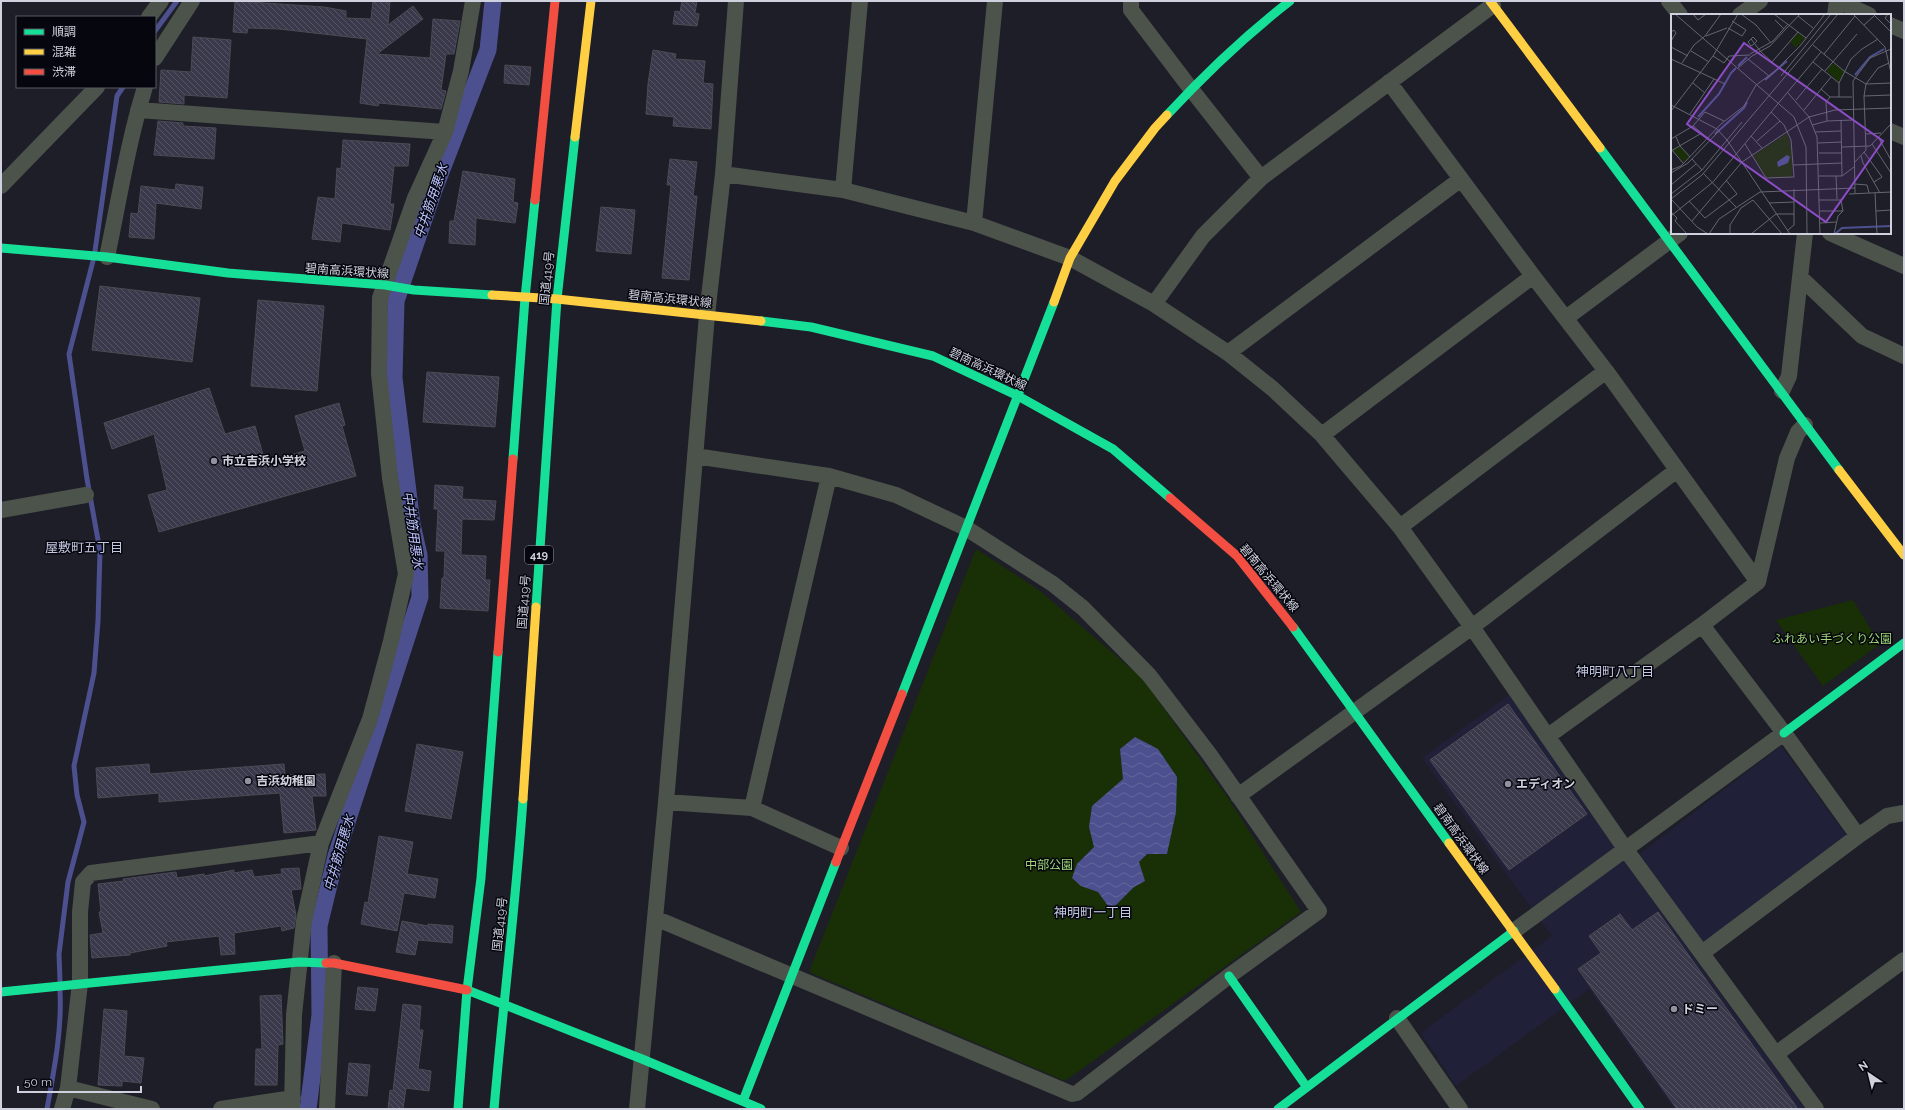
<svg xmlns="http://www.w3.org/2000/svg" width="1905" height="1110" font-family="Raleway,'Noto Sans JP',sans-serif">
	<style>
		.built { fill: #202138 }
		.park { fill: #193006 }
		.water { fill: url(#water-waves) }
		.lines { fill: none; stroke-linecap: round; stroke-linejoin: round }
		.stream { stroke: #4c508e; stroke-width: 5 }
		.canal { stroke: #4c508e; stroke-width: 17 }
		.building { fill: url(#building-back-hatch); stroke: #4b4b54 }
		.street { stroke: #4c534a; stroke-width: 16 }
		.fast { stroke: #16e098; stroke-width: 9 }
		.slow { stroke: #ffcf43; stroke-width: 9 }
		.jam { stroke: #f24e42; stroke-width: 9 }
		.poi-dot { fill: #91929f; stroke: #06070e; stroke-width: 1.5 }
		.labels { text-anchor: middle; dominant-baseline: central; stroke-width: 3; stroke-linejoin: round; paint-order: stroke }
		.shield { fill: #06070e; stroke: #9394a0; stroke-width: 1 }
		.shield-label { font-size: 11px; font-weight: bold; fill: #cfd1de }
		.street-label { font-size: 12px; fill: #cfd1de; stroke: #06070e }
		.poi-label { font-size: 12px; font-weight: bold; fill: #cfd1de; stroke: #06070e; text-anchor: start }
		.park-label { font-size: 12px; fill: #a0d778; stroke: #06070e }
		.water-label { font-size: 13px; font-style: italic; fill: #bac1fc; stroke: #06070e }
		.neighbourhood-label { font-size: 13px; fill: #c3c7e0; stroke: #06070e }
		.inset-river { fill: none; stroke: #4c508e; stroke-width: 2 }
		.inset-road { fill: none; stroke: #656671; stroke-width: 1 }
		.view { fill: #8c4dc5; fill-opacity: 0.15; stroke: #8c4dc5; stroke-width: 2 }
		.inset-edge { fill: none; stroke: #cfd1de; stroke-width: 2 }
	</style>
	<defs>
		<pattern id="water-waves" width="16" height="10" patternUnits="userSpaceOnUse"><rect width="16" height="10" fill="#4c508e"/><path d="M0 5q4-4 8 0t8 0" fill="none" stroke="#65689d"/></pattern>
		<pattern id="building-back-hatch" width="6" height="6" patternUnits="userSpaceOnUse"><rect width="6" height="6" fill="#39394b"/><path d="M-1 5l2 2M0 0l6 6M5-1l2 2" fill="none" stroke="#555564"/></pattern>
	</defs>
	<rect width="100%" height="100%" fill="#1e1e29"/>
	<path class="built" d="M1509,695L1628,863L1781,746L1846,835L1704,942L1691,953L1805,1109H1674L1589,989L1456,1086L1421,1033L1552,936L1422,758Z"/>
	<path class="park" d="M976,549L1039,590L1142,678L1230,801L1301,912L1065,1081L809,972Z
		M1853,600L1880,644L1823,686L1776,620Z"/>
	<path class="water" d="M1135,737L1158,749L1177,777L1176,812L1167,854H1147L1139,862L1145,881L1134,887L1111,910L1098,892L1081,886L1072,878L1077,864L1094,847L1089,827L1092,806L1123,779L1120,749Z"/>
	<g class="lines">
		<path class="stream" d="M155,31L177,1
			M95,251L117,96L123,87
			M60,981L59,954L68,882L84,822L77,795L74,766L94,673L98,621L100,551L87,479L69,354L93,261
			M47,1109C54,1070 62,1031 60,991"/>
		<path class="canal" d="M308,1109L320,1015L319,926L336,856L420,597L419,555L412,524L394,378L396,301L434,190L488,50L493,1"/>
	</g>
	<path class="building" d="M235,1L324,7L346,11V18L371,19L373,1H390L388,25L413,6L423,19L377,54L430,58L433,19L460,21L454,54H446L441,90L446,91L441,109L379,103L378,106L360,103L367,39L279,29L248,28L247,33L233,32Z
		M682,1H697L695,13L699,14L697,26L673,24L675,11L680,12Z
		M193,37L231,40L227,98L184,95V104L159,102L161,70L191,72Z
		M653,50L676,54L675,59L705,61L703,83L713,84L711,129L673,126L674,117L646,114L648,84Z
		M505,65L531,67L529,85L504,83Z
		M158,121L183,123V126L216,128L214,159L154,155Z
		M343,140L410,144L408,166H394L390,204H394L390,230L342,223L340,242L312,239L318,197L335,199L337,168L341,169Z
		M670,159L697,162L693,196H697L689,280L662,278L671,185H667Z
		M463,171L515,179L513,202L518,203L515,223L476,218L475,245L449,243L450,221H454Z
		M176,184L203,187L201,209L156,203L154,239L129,237L131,213L138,214L141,186L175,190Z
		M601,207L635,210L631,254L596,251Z
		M100,286L200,298L192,362L92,350Z
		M258,300L324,306L317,391L251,386Z
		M427,372L499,377L495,427L423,422Z
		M209,388L225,434L255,426L265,462L305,451L295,416L339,403L345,425L342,426L356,476L159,532L148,495L167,490L154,434L112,449L104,423Z
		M435,485L463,487L462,499L496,501L494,520L462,519L461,555L486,556L485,580H490L488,611L440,608L442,578H444L445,551H436L438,509H434Z
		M1508,704L1587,814L1509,870L1430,760Z
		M417,744L463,752L451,819L405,811Z
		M149,764L150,774L284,764L285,775L325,774L326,796H312L316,830L284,833L280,793L159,802V793L98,798L96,768Z
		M379,836L413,842L407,874L438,879L435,898L404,893L397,931L361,924L365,902L368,903Z
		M299,868L301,889L291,890L296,915L294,928L282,931L281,926L234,933L235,954L221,955L219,936L166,942L167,946L130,953V955L92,958L90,935L103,933L99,912H101L98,884L124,881L123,879L176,872L177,878L204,874V876L234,870V873L252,870L254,877L282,874L281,869Z
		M1658,912L1798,1109H1677L1578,969L1601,953L1589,936L1620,914L1632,930Z
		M402,921L428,926V924L453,926L452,943L418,940L415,955L396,952Z
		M358,987L378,989L375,1011L355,1009Z
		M281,995L283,1044L278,1045L277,1085H255L256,1049H262L260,996Z
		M403,1004L421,1006L419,1030H423L418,1069L431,1071L429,1091L406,1088L403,1109H388L390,1090L393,1091Z
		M104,1009L127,1011L124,1056L144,1058L141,1083L122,1081V1086L98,1085Z
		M349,1063L370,1065L367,1096L346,1094Z"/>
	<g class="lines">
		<path class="street" d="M1131,1V10L1191,89L1261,178
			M1669,1L1680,15
			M1838,1L1869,15
			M1740,15L1760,1
			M1835,15L1837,1
			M149,17L161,1
			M1890,25L1904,31
			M155,58L192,1
			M1389,82L1533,276L1606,371L1758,582
			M138,110L445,132
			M1890,131L1904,137
			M723,174L843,190L974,223L1070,258L1154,304L1228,353L1273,389L1322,435L1400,527L1472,627L1626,850L1816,1109
			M1,186L97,87
			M843,190L860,1
			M974,223L995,1
			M1830,233L1904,266
			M107,257C119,200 128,142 145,87
			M1800,277L1862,336L1904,356
			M1154,304L1203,236L1261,178L1493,5
			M1566,318L1680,233
			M1228,353L1461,179
			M1782,391L1789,376L1805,233
			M1805,425L1798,432L1787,458L1758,582L1702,625L1784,733L1858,836
			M1322,435L1533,276
			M1,510L86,495
			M1400,527L1606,371
			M1548,736L1702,625
			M1238,796L1472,627L1677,470
			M666,802L752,808L841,848
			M752,808L829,476
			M655,918L1072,1094L1077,1093L1229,976L1319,911L1210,755L1149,675L1083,608L1053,584L966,528L896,495L829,476L695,456
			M1514,931L1784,733
			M1702,953L1858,836L1887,816L1904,813
			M1397,1018L1460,1109
			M1776,1054L1904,960
			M68,1088L152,1109
			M62,1109L68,1088L80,983V912L83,882L91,873L321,843
			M221,1109L293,1098
			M292,1109L294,1015L304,921L321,843L370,719L391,641L406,574L390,478L379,374L380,298L415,198L445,132L461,71L473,1
			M327,1109L334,963
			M637,1109L666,802L707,315L723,174L736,1"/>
		<path class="fast" d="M1167,115C1205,74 1246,35 1290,1
			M1600,148L1839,470
			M1,248L107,257L228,273L385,285L414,290L492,295
			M761,321L811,327L933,356L1018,396L1113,449L1170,498
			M513,459L525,298L535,200
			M536,607L557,299L575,137
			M1293,627L1449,843
			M902,694L1054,302
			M1784,733L1904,643
			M1229,976L1306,1086
			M1555,989L1640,1109
			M467,990L642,1059L761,1109
			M1,992L299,962L326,963
			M743,1101L836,862
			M458,1109L467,990L481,878L498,652
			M494,1109C503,1005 516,902 523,799
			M1278,1109L1514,931"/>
		<path class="slow" d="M1490,1L1600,148
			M575,137L591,1
			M492,295L557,299L761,321
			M1054,302L1070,258L1115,181L1155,128L1167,115
			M1839,470L1904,555
			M523,799L536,607
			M1449,843L1555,989"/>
		<path class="jam" d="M535,200L555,1
			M1170,498L1237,556L1293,627
			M498,652L513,459
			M836,862L902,694
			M326,963H334L467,990"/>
	</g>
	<g class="poi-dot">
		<circle cx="214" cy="461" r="4"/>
		<circle cx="248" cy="781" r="4"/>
		<circle cx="1508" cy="784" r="4"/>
		<circle cx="1674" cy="1009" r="4"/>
	</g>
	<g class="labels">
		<rect class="shield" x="525" y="546" width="28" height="18" rx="3"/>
		<g class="shield-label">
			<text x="539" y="555">419</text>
		</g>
		<g class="street-label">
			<text transform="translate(347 271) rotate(4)">碧南高浜環状線</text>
			<text transform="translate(547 278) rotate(-84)">国道419号</text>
			<text transform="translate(670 299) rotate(6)">碧南高浜環状線</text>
			<text transform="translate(988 369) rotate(25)">碧南高浜環状線</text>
			<text transform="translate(1269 578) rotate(50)">碧南高浜環状線</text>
			<text transform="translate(524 602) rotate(-86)">国道419号</text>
			<text transform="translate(1461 839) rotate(54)">碧南高浜環状線</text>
			<text transform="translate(500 924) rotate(-84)">国道419号</text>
		</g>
		<g class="poi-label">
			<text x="222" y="461">市立吉浜小学校</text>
			<text x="256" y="781">吉浜幼稚園</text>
			<text x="1516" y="784">エディオン</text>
			<text x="1682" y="1009">ドミー</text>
		</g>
		<g class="park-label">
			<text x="1832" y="639">ふれあい手づくり公園</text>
			<text x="1049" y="865">中部公園</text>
		</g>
		<g class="water-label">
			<text transform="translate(431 201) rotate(-71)">中井筋用悪水</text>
			<text transform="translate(413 530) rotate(82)">中井筋用悪水</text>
			<text transform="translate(339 853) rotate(-74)">中井筋用悪水</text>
		</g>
		<g class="neighbourhood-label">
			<text x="84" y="547">屋敷町五丁目</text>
			<text x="1615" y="671">神明町八丁目</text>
			<text x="1093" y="912">神明町一丁目</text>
		</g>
	</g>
	<g transform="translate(1671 14)">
		<rect width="220" height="220" fill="#1e1e29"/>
		<path d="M127,19L134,24L125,34L119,28ZM162,49L173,57L168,68L156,57ZM116,119L121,137V163H95L82,142ZM9,133L18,143L13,148L2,136Z" fill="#193006"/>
		<path d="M116,141L119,143L117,149L107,153L106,148Z" fill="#4c508e"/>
		<path class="inset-river" d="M67,52L76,43M184,61L199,43L213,35M94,66L116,47M27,103L48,80L60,59L65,54M44,120L73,94L76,88M164,220L171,214L220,212"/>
		<path class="inset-road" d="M4,0L123,103L135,133L136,220M22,0L27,6L35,0M70,0L85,11L100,29M103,0L135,24M182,0L214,33L220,59M202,0L220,18M217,0L214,4L220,10M127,2L142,14M104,6L113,15M193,11L203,2M57,14L71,22L75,16L61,7M0,18L3,16L5,19L0,27M35,22L56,14M80,25L77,28L80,32L83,30M83,30L86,27L82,23L80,25L90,38L101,48L127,18M142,31L173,57L195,70L220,69M0,33L17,42M20,37L38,48M79,40L102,27L117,10M153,40L184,2M42,42L53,49L58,42L79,41M0,45L54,70M77,45L98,62M142,48L168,69M11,49L23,31L34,22L50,0M67,54L81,42L99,32L129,0M154,57L186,20M110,62L160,0M22,69L34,79M150,75L159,83M117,79L138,103L146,123L149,220M193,82L220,81M168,83V69L180,45L191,35L207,25M125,86L151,55M0,91L46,115L56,126L119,220M133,96L160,63M0,97L42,42L67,0M19,100L43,65M170,106L171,162M156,107L155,88L159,83H181M141,111L156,107L182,106M22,112L38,125M144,118L170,117M195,120L210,119M80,122L91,134M5,123L9,132L19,143M207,123L220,146M0,125L22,112L34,98L53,107M86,127L109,107M147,129L171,128M74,130L95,164L123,163L120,126L113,111L100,98M201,130L220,159M171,133L199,132L220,110M1,136L12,149M0,137L29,120M193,138L211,163L203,168M148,139H171M190,142L192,149L209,179M21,145L31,156M183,149L195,136L193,82L195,70L207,54L218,49M122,151L171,149M0,156L10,152L50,110L73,92L85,71L103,58L129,32L154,0M0,159L17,149L48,117M32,159L65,193M148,162H165M184,170L196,171L198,179M0,171L25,150M184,179L182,67L199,44L220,35M204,179L206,220M0,180L31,156L71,108M178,180L220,178M0,185L26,213L37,220M0,185L31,161L167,0M166,185L165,162H171L183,153M148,186H170L172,197L167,202L163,220M18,187L34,204L66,180L55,166M98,189L123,188M149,197H172M205,197L220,196M0,198L6,204L4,207L16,220M0,202L42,168L150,38M21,207L71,148L138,103L164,96L220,94M149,209L165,208M117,216L123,211V175M38,220L48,205L89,178L184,174M59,220V211L70,194L82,186L111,220M80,220L105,200H123"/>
		<path class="view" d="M73,29L212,127L155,208L16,110Z"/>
		<rect width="220" height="220" class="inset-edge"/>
	</g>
	<rect width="1905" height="1110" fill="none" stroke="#cfd1de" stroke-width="4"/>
	<rect x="16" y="16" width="140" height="72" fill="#06070e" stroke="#565861"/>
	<rect x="24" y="29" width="20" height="6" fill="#16e098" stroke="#565861"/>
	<text x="52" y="36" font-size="12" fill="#cfd1de">順調</text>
	<rect x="24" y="49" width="20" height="6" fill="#ffcf43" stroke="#565861"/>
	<text x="52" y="56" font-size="12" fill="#cfd1de">混雑</text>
	<rect x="24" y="69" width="20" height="6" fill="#f24e42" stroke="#565861"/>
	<text x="52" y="76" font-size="12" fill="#cfd1de">渋滞</text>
	<g transform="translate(1869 1074) rotate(325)" stroke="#06070e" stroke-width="3" paint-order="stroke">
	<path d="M0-3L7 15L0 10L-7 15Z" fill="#cfd1de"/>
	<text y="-6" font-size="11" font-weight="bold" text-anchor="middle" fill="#cfd1de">N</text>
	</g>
	<path d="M18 1086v6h123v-6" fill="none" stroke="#cfd1de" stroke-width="2"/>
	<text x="24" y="1086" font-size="12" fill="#cfd1de" stroke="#06070e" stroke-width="3" paint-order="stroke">50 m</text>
</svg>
